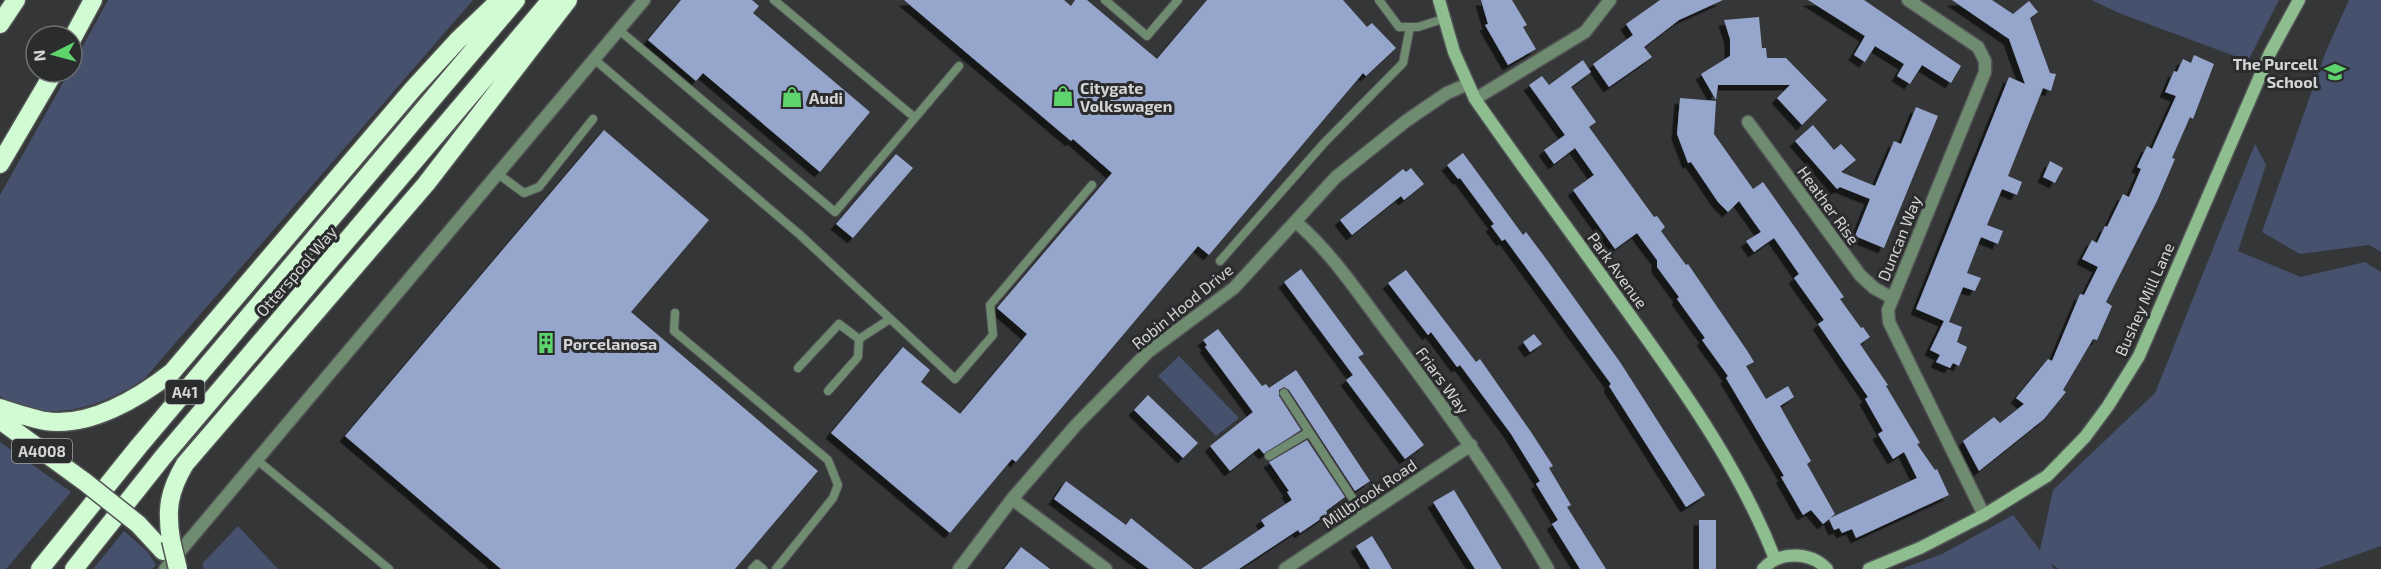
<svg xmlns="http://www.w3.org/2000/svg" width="2381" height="569" font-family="'Exo 2',sans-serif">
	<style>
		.green { fill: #46516e }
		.building { fill: #96a5cb; filter: url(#shadow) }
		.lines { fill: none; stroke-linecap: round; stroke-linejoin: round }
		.lane-casing { stroke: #525354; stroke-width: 10 }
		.street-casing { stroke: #525354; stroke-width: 15 }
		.secondary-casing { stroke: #525354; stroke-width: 15 }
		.highway-casing { stroke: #525354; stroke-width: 21 }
		.lane { stroke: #6f8c70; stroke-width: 8 }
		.street { stroke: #6f8c70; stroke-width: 12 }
		.secondary { stroke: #8ebd90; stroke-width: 12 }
		.highway { stroke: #d1fcd3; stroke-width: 18 }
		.highway-bridge-casing { stroke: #525354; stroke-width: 21; stroke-linecap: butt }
		.highway-bridge { stroke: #d1fcd3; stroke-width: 18 }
		.labels { text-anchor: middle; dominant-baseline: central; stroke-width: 6; stroke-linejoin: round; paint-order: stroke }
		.shield { fill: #2b2c2e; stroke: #a1a2a4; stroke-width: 1.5 }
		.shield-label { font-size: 15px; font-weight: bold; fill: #d4d5d6 }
		.poi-label { font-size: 16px; font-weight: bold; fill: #d4d5d6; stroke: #2b2c2e; text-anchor: start }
		.street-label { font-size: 16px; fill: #d4d5d6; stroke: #2b2c2e }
	</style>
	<defs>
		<filter id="shadow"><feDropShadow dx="-5.5" dy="5.5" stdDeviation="0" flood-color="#0009"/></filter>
	</defs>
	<rect width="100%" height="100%" fill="#353638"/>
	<path class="green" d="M108,0H473L145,378C103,407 46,426 0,396V195L69,72H72V66Z
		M2091,0H2279L2248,61L2119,13Z
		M2349,0H2381V252L2369,245L2300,254L2262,232L2326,51Z
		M2255,144L2266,165L2238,251L2301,277L2365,262L2381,272V546L2316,569H2059L2050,563L2054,569H1901L1942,554L2013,515L2040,550L2053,490L2155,393Z
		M1179,356L1239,418L1216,436L1158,376Z
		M0,442L71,492L6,569H0Z
		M238,526L278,569H204L202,564Z
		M124,531L148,552L156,565L152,569H93Z"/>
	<path class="building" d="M681,0H752L759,6L753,13L870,112L820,172L703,73L696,81L648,40Z
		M904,0H1064L1071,6L1075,0H1087L1157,59L1207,0H1343L1367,27L1372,23L1396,48L1366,76L1363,73L1209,255L1198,246L1016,462L1012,459L950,533L831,433L903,347L930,370L921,382L960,414L1027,334L997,308L1112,173L1073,139L1071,141Z
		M1481,0H1512L1527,25L1523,27L1536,49L1508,65L1485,25L1488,24Z
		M1660,0H1723L1679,20L1644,47L1652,57L1609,87L1593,64L1633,35L1626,24Z
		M1808,0H1864L1961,66L1951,83L1922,65L1910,84L1897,76L1904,64L1875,46L1865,62L1854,55L1865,36Z
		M1952,0H1992L2013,14L2029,1L2038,12L2030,18L2050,73L2056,74L2051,91L2043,88L2008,176L2022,182L2017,195L2002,189L1987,225L2003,231L1998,244L1981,237L1967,273L1981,278L1975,291L1963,287L1949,322L1962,327L1957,342L1967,347L1959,366L1953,363L1950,368L1936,362L1940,355L1930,350L1944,321L1916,309L2009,77L2025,84L2009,39Z
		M1759,17L1762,48H1766L1767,58H1786L1827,100L1802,125L1777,98L1790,85H1718L1716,100L1701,74L1730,56V39L1724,20Z
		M2194,55L2214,64L2193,119L2190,117L2172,158L2175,159L2157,201L2106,302L2112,306L2097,340L2093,339L2063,390L2066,392L2044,419L1979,471L1963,441L1994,417L2000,423L2024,404L2016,398L2048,359L2052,361L2080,294L2084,295L2098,267L2082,259L2092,240L2097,243L2105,226L2107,227L2123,194L2129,197L2141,169L2137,167L2147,146L2152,149L2176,96L2165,92L2174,71L2177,72L2183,59L2191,63Z
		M1583,60L1591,72L1571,87L1596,122L1589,127L1654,217L1657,216L1665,227L1661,231L1686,265L1688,264L1748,352L1754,362L1746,366L1766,399L1788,386L1794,397L1780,406L1811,461L1807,464L1835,514L1830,518L1917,478L1904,452L1893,459L1878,434L1883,431L1865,399L1868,397L1818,324L1824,320L1794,278L1799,274L1774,238L1754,252L1746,241L1761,232L1739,201L1728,212L1718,202L1691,162L1688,163L1677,134L1680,98L1716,101L1714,134L1753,189L1763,182L1844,297L1840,299L1861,328L1863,327L1870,337L1860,344L1888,385L1886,386L1920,443L1917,444L1935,470L1937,469L1949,495L1856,538L1852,529L1842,533L1839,528L1834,530L1829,519L1823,524L1811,510L1803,515L1781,477L1784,476L1726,378L1728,376L1702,340L1705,338L1677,299L1679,297L1657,267V260L1637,233L1615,249L1573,190L1594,175L1575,148L1554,164L1544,150L1565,135L1529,85L1542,76L1549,85Z
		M1916,107L1938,116L1884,248L1855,236L1870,199L1840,187L1837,189L1795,141L1813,125L1834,150L1841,144L1856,160L1841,172L1875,186L1894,141L1901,144Z
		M604,130L709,220L631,312L818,471L735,569H501L345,436Z
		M1463,153L1523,235L1526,232L1547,260L1620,362L1705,495L1686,507L1609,386L1611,384L1505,239L1502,241L1491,226L1494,224L1460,178L1458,179L1447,165Z
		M896,154L913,168L853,238L836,224Z
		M2050,161L2063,168L2055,183L2043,177Z
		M1411,168L1424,184L1404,200L1401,196L1352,235L1340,220L1403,169L1406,172Z
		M1301,269L1364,354L1358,357L1424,445L1405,459L1346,380L1353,375L1284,282Z
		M1406,270L1476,362L1480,359L1531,432L1553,466L1549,468L1571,505L1567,507L1606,569H1580L1552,524L1558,520L1536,484L1540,481L1511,434L1460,365L1457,367L1431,332L1428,335L1388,283Z
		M1218,329L1262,386L1266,384L1269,388L1296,370L1370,481L1355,491L1289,390L1284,387L1279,390V396L1301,430L1264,454L1259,448L1230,471L1210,446L1253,412L1205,347L1207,345L1203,340Z
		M1534,334L1542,344L1530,352L1523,342Z
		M1148,395L1198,443L1183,458L1134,410Z
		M1307,440L1345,497L1326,511L1328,514L1300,533L1298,530L1239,569H1201L1265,526L1261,520L1292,500L1287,492L1289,491L1269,462Z
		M1066,481L1126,525L1131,518L1194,569H1149L1054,499Z
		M1454,490L1502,569H1475L1459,544L1433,502Z
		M1699,520H1716V569H1699Z
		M1372,536L1382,552L1392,569H1370L1366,562L1356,546Z
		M1021,547L1050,569H1004Z"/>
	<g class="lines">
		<defs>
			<path id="lane" d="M774,0L914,117
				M1105,0L1147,36L1178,0
				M1379,0L1399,27H1418L1443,19
				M619,30L835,212L959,66
				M594,59L799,234L955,379L993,335L990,305L1092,185
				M498,174L524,193L539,187L593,119
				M1220,261L1325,142L1403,63L1410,27
				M675,313L674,331L828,460L838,485L833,498L776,569
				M798,368L839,324L859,339
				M828,391L858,357L859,339L890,319
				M1284,393L1364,516
				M1269,456L1309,432
				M257,460L389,569
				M752,569L757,564L763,569"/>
			<path id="street" d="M1908,0L1978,47L1985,61V72L1888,310L1889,322L1984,515
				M1475,99L1585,32L1610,0
				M1748,122L1860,275L1874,288L1892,298
				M1296,222C1333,254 1360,296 1389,334C1446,410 1501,487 1548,569
				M1012,499L1106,569
				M165,569L644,0
				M959,569L1012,499L1076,425L1148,352L1234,288L1336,177L1406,121L1447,93L1468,84
				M1285,569L1471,445"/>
			<path id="secondary" d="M1439,0L1454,52L1475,99C1528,175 1583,249 1637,325C1690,399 1742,474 1775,559
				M1763,569C1779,551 1810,551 1827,569
				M1869,569L1920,548L1984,515L2047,476L2085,437L2108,406L2139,356L2270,53L2299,0"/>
			<path id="highway" d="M0,24L16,0
				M72,39L93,0
				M0,164L54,72
				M0,408C15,413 30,418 45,421C89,428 139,398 172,372L413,89L458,40L500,0
				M0,420L85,482
				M138,524L163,551
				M171,540C166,509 169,491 185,464L426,184L568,0
				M40,569L139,446L516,0
				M74,569L163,457L551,0"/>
		</defs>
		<use href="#lane" class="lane-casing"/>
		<use href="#street" class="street-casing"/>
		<use href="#secondary" class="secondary-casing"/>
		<use href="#highway" class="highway-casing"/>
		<use href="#lane" class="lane"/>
		<use href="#street" class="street"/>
		<use href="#secondary" class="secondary"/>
		<use href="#highway" class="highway"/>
		<defs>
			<path id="highway-bridge" d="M85,482L138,524
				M171,540L178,569"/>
		</defs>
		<use href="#highway-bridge" class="highway-bridge-casing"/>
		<use href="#highway-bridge" class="highway-bridge"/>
	</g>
	<defs>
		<symbol id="school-bare" viewBox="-9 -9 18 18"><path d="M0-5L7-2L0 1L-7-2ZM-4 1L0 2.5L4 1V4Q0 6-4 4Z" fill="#5dd56c" stroke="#2b2c2e" stroke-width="2.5" paint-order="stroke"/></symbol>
		<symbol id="shop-bare" viewBox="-9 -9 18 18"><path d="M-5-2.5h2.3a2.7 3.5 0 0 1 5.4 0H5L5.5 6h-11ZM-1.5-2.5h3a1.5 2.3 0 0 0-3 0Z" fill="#5dd56c" stroke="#2b2c2e" stroke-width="2.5" paint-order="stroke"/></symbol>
		<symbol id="building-bare" viewBox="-9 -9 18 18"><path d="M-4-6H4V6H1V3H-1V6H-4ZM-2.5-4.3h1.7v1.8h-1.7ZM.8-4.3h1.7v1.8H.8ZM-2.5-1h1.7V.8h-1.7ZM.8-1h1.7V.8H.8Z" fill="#5dd56c" stroke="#2b2c2e" stroke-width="2.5" paint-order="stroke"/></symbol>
	</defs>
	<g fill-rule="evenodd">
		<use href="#school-bare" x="2320" y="57" width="30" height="30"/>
		<use href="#shop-bare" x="1048" y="81" width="30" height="30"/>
		<use href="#shop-bare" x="777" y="82" width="30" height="30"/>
		<use href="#building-bare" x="531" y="328" width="30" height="30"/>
	</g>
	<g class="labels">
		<g class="shield">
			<rect x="165.5" y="380" width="39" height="24" rx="4.5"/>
			<rect x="12" y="439" width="60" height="24" rx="4.5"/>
		</g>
		<g class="shield-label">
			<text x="185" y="392">A41</text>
			<text x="42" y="451">A4008</text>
		</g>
		<g class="poi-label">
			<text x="2318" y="63" text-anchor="end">The Purcell<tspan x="2318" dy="18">School</tspan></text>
			<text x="1080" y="87">Citygate<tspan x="1080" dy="18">Volkswagen</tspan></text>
			<text x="809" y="97">Audi</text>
			<text x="563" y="343">Porcelanosa</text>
		</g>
		<g class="street-label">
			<text transform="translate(1829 205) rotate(54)">Heather Rise</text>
			<text transform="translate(1899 238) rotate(-68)">Duncan Way</text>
			<text transform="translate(1618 270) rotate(54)">Park Avenue</text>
			<text transform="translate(296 271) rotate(-49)">Otterspool Way</text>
			<text transform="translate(2144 299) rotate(-66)">Bushey Mill Lane</text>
			<text transform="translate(1182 306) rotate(-39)">Robin Hood Drive</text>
			<text transform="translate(1443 380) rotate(54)">Friars Way</text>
			<text transform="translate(1369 493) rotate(-34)">Millbrook Road</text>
		</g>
	</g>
	<g transform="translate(54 54) rotate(264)"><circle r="28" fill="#2b2c2e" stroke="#6f7071" stroke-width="1.5"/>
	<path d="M0-4.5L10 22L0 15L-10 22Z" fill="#5dd56c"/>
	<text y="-9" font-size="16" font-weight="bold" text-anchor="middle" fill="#d4d5d6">N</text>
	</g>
</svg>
